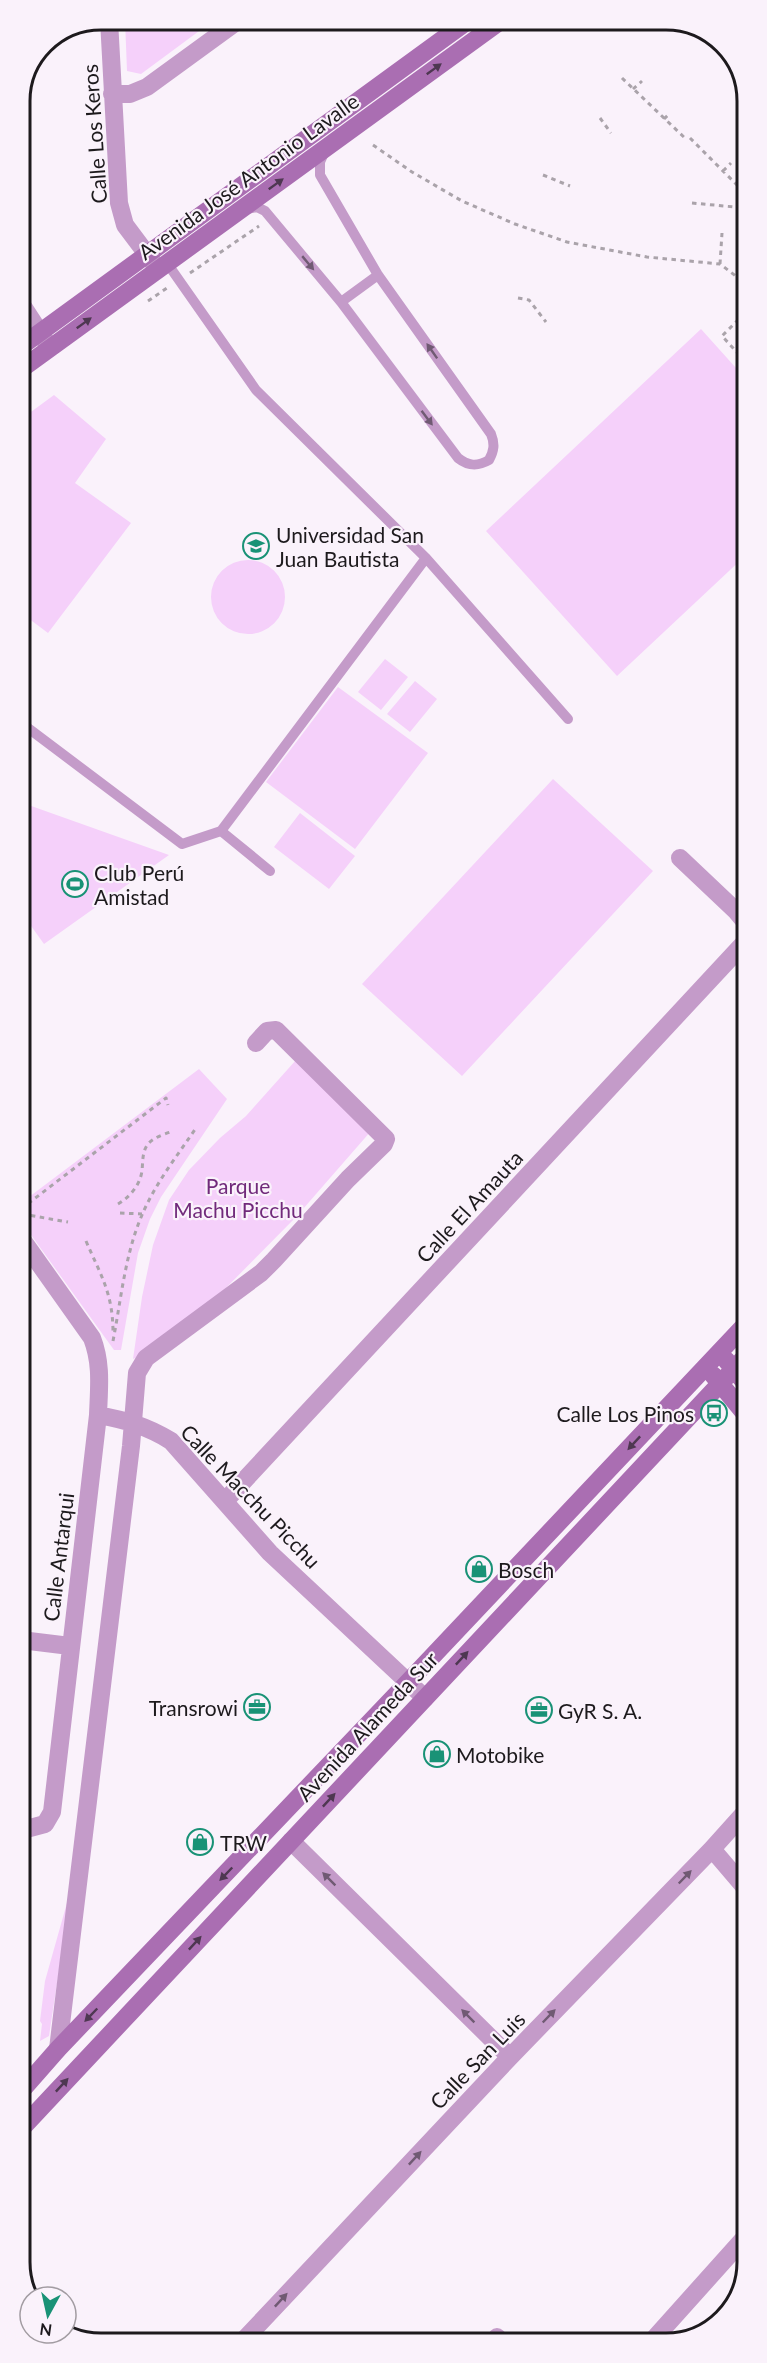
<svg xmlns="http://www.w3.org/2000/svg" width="767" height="2363" font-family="Lato,sans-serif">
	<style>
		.green { fill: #f5d0fa }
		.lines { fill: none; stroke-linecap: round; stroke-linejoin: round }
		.path { stroke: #aaa3aa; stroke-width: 3; stroke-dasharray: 4.5 4.5; stroke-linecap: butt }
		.lane { stroke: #c49bc9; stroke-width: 10 }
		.street { stroke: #c49bc9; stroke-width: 18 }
		.secondary { stroke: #aa6eb2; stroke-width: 18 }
		.oneway { fill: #4e3751 }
		.oneway2 { fill: #705a73 }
		.labels { text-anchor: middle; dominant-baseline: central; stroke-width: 4.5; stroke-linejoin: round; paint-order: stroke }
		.street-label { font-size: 21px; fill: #1d1a1d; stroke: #faf2fb }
		.poi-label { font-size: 21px; fill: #1d1a1d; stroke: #faf2fb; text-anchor: start }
		.park-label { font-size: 21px; fill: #712a7b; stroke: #faf2fb }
		.rim { fill: none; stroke: #1d1a1d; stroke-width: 3 }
	</style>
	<rect width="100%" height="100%" fill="#faf2fb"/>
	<path class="green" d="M125,20H214L141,74L127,71Z
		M701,329L745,378V556L617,676L486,531Z
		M54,395L106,439L75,483L131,523L48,633L20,612V420Z
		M211 597a37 37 0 1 1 74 0a37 37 0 1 1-74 0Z
		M385,659L408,677L381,710L358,692Z
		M415,681L437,699L410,732L387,714Z
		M338,687L428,753L355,849L266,782Z
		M553,779L653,871L462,1076L362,984Z
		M20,802L169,855L44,944L21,912Z
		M300,813L355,856L329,889L274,847Z
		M296,1060L371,1131L296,1217L218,1296L146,1353L133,1359L142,1297L153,1245L169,1200L189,1170L220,1138L246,1116Z
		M199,1069L227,1099L161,1197L150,1219L138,1253L121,1350H114L21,1221V1203Z
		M72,1885L49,2036L40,2041L42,2024L40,2021L45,1981Z"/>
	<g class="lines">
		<path class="path" d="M622,78L687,140
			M633,89L642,81
			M600,118L611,133
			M664,119L669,114
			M690,138L745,193
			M373,145L412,172L462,201L515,224L567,242L647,257L720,264L745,283
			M723,171L731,163
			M543,175L570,186
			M692,203L745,208
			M720,264L722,233
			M190,273L259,226
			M518,298L529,300L546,322
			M148,301L167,288
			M745,313L722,336L745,361
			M118,1204C130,1197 140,1185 142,1171C143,1161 142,1152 148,1144C154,1137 165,1134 173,1131
			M21,1209L166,1098L168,1105
			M21,1213L26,1220
			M120,1213L142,1214
			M22,1214L68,1222
			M86,1241C101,1276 113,1293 113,1333
			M113,1341C121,1300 125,1254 142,1215C155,1184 177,1156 196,1128"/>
		<path class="lane" d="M711,36L726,49
			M247,209L257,207L265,211L341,302L458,458C468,466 477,467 489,460C494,451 495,444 491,434L378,275L320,175V162L325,151
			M167,263L256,390L426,558
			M341,302L378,275
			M20,722L182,844L221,831
			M270,871L221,831L426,558L568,719"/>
		<path class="street" d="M109,20L119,203L125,225L158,269
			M112,94H130L147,87L239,20
			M20,302L48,345
			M680,858L736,911L746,923
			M21,1238L92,1338C102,1364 99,1387 98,1415L52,1812L45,1824L30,1828H22
			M98,1415C125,1420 147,1426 171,1441L270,1553L425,1698
			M225,1501L746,941
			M21,1640L70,1646
			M291,1841L510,2057
			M712,1849L747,1890
			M58,2049L131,1446L137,1373L146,1358L261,1273L274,1260L348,1179L384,1144L386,1139L276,1030L267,1031L256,1043
			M497,2337L502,2342
			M652,2341L747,2235
			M241,2343L510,2057L712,1849L747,1810"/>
		<path class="secondary" d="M20,347L469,20
			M20,370L502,20
			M726,1360L746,1384
			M713,1375L746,1415
			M22,2090L58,2049L394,1697L746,1324
			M22,2128L746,1356"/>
	</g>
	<defs><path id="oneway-solid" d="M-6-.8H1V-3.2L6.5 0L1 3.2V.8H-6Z" transform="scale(1.5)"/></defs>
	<g class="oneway">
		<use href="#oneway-solid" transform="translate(434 69) rotate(-36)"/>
		<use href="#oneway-solid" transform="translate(276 184) rotate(-36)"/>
		<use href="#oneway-solid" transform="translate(84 323) rotate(-36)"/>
		<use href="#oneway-solid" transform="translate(634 1443) rotate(133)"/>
		<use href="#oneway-solid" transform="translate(462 1658) rotate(-47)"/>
		<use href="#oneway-solid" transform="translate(329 1800) rotate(-47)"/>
		<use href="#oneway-solid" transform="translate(226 1874) rotate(134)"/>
		<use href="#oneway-solid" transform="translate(195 1943) rotate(-47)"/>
		<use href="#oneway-solid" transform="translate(91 2015) rotate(134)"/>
		<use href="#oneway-solid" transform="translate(62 2085) rotate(-47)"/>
	</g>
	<g class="oneway2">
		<use href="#oneway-solid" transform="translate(308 263) rotate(50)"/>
		<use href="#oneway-solid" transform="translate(432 351) rotate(-125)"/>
		<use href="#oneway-solid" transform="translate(427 418) rotate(53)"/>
		<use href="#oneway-solid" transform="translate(685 1877) rotate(-46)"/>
		<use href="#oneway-solid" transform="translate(329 1879) rotate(-135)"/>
		<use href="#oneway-solid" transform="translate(468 2016) rotate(-135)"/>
		<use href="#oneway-solid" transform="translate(549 2016) rotate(-46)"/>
		<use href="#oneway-solid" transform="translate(415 2158) rotate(-47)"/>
		<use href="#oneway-solid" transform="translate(281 2300) rotate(-47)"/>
	</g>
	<defs>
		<symbol id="university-ring" viewBox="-11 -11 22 22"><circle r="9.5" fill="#faf2fb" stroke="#199276" stroke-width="1.5"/><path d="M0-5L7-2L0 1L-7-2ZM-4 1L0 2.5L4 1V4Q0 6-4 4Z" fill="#199276"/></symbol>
		<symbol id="stadium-ring" viewBox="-11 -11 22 22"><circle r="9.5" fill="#faf2fb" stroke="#199276" stroke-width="1.5"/><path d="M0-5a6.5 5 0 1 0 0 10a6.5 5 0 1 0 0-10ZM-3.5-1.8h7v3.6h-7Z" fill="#199276"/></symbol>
		<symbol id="bus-ring" viewBox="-11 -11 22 22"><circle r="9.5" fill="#faf2fb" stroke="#199276" stroke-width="1.5"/><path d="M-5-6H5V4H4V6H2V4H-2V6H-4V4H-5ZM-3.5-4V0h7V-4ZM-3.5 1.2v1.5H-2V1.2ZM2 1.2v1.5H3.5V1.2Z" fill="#199276"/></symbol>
		<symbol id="shop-ring" viewBox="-11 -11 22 22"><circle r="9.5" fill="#faf2fb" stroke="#199276" stroke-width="1.5"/><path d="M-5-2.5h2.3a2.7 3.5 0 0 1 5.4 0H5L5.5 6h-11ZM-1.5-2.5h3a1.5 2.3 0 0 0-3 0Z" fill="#199276"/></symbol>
		<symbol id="office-ring" viewBox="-11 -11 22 22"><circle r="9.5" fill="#faf2fb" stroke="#199276" stroke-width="1.5"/><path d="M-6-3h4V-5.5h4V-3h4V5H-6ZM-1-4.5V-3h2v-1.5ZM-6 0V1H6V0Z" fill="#199276"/></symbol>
	</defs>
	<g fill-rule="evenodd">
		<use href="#university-ring" x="241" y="531" width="30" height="30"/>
		<use href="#stadium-ring" x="60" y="869" width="30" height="30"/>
		<use href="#bus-ring" x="699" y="1398" width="30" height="30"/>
		<use href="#shop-ring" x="464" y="1554" width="30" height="30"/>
		<use href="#office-ring" x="242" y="1692" width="30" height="30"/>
		<use href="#office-ring" x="524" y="1695" width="30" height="30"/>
		<use href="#shop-ring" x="422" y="1739" width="30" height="30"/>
		<use href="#shop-ring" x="185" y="1827" width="30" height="30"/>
	</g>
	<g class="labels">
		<g class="street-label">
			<text transform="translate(94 134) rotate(-94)">Calle Los Keros</text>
			<text transform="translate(248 176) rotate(-36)">Avenida José Antonio Lavalle</text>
			<text transform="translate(469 1206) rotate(-47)">Calle El Amauta</text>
			<text transform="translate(251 1496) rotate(46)">Calle Macchu Picchu</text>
			<text transform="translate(58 1557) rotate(-83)">Calle Antarqui</text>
			<text transform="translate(367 1726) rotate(-47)">Avenida Alameda Sur</text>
			<text transform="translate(477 2060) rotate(-46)">Calle San Luis</text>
		</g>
		<g class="poi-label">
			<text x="276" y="534">Universidad San<tspan x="276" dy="24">Juan Bautista</tspan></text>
			<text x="94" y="872">Club Perú<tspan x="94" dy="24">Amistad</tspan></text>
			<text x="694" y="1413" text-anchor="end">Calle Los Pinos</text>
			<text x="498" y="1569">Bosch</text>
			<text x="238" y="1707" text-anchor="end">Transrowi</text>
			<text x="558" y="1710">GyR S. A.</text>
			<text x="456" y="1754">Motobike</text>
			<text x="220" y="1842">TRW</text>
		</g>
		<g class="park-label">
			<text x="238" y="1185">Parque<tspan x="238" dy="24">Machu Picchu</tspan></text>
		</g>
	</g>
	<path d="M0 0H767V2363H0ZM101 30H666A71 71 0 0 1 737 101V2262A71 71 0 0 1 666 2333H101A71 71 0 0 1 30 2262V101A71 71 0 0 1 101 30Z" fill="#faf2fb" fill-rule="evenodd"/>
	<path class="rim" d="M101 30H666A71 71 0 0 1 737 101V2262A71 71 0 0 1 666 2333H101A71 71 0 0 1 30 2262V101A71 71 0 0 1 101 30Z"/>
	<g transform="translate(48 2315) rotate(188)"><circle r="28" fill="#faf2fb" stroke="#a29ca2" stroke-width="1.5"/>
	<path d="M0-4.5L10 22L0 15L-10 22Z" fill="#199276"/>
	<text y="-9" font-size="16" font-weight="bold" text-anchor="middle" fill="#1d1a1d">N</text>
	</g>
</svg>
